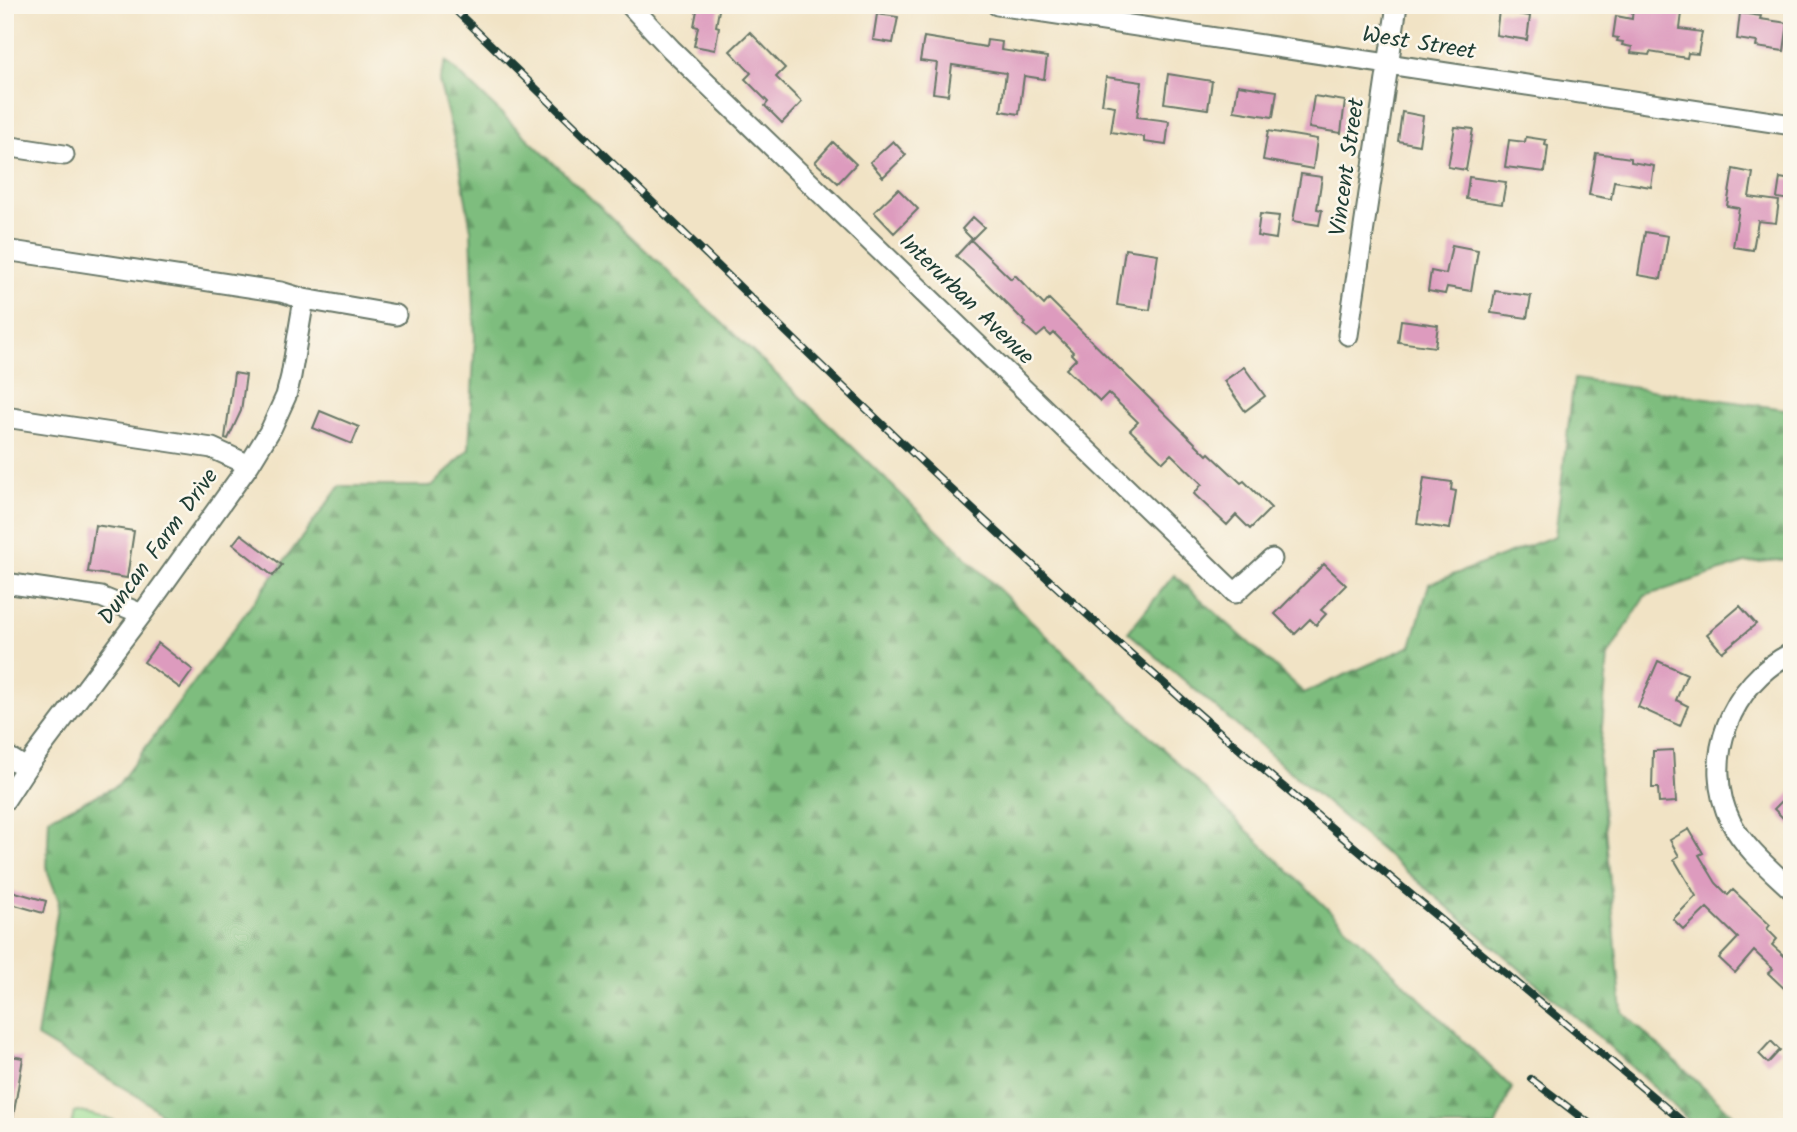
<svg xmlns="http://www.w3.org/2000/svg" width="1797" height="1132" font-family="Kalam,sans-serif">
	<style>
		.forest { fill: url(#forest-firs); stroke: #4e7d59; stroke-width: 2 }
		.park { fill: #9dde94; stroke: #5e8e64; stroke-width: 2 }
		.building { fill: #dd9bbe }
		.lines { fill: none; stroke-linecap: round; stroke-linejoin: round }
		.lane-casing { stroke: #687767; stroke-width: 13 }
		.street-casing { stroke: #687767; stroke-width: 23 }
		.lane { stroke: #fff; stroke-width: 10 }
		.street { stroke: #fff; stroke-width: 19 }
		.rail-casing { stroke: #1f3d34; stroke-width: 8 }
		.rail { stroke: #fbf7ec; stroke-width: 5; stroke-dasharray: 16; stroke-linecap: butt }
		.labels { text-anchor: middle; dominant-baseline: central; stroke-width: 5; stroke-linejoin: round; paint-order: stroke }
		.street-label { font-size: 23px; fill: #1f3d34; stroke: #fbf7ec }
	</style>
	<defs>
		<pattern id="forest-firs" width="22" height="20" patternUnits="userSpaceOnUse" patternTransform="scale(1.75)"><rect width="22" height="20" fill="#7ebd7e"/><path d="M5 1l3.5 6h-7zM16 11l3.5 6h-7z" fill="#679b68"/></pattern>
	</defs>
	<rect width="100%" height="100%" fill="#fbf7ec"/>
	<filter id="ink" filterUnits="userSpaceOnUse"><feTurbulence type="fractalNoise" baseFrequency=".0143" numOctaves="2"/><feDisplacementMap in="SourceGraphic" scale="14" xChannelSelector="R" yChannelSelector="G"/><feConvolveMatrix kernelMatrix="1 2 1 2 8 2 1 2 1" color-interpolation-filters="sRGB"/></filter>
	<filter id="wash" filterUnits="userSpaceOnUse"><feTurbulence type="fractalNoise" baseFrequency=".00686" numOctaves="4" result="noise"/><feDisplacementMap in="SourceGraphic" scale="28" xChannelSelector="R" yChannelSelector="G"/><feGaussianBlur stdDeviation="1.57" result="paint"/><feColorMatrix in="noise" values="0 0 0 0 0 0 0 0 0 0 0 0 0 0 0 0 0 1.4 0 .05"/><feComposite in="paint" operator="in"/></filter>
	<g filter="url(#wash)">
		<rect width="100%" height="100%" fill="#f1e3c5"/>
		<path class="forest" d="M446,61L833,428L1512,1088L1495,1127H177L144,1100L37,1037L59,901L47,870L49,818L117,786L340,486H433L469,449L475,338L471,230L458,155L439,81Z
			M1574,379L1792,410V559L1745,563L1645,596L1608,656L1599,762L1622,1012L1746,1127H1696L1609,1046L1128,632L1174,575L1304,693L1411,646L1429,584L1555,536Z"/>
		<path class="park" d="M77,1111L113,1120L120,1127H71L74,1112Z"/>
		<g id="blocks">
			<path class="building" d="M698,5H720L716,26L719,27L715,50L694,46L698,27L694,26Z
				M1633,5H1683L1680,29L1702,32L1698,54L1688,53L1687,58L1650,52L1649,55L1631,53L1632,47L1622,45L1623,42L1617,41L1618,38L1613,37L1616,16L1632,19Z
				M1499,11L1530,16L1527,40L1496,35Z
				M1740,13L1761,16L1760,19L1788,23L1784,51L1756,47L1757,42L1737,39Z
				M877,14L898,17L893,43L873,40Z
				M750,32L785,68L776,77L802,102L782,123L765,106L768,102L745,79L751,73L730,51Z
				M924,37L986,47L987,40L1002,42L1001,50L1047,57L1044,79L1024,76L1019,114L1001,111L1006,73L952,65L948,95L933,93L937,63L920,61Z
				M1168,74L1212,81L1208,109L1164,103Z
				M1106,77L1142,82L1137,117L1169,121L1166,145L1144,142V137L1111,132L1115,106L1102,104Z
				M1238,85L1277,91L1273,117L1234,111Z
				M1314,96L1345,101L1341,133L1309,128Z
				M1402,112L1423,116L1419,145L1398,141Z
				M1455,127L1473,129L1466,170L1448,167Z
				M1268,131L1317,139L1313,169L1263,160Z
				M1526,137L1546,140L1545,145L1548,146L1545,172L1505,167L1509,140L1525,142Z
				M893,141L906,155L883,177L870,162Z
				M833,142L856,164L838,183L815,162Z
				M1596,153L1631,158V162L1654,166L1651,187L1614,181L1611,199L1589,195Z
				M1733,169L1753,173L1749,197L1779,201L1776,223L1758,221L1753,250L1733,247L1739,208L1727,206Z
				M1301,174L1322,177L1317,209L1322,210L1319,225L1293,221Z
				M1469,177L1506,182L1502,204L1466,199Z
				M1780,178L1792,180V200L1777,198Z
				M898,189L918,209L894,233L874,212Z
				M1260,214L1279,216L1276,239L1257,236Z
				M973,217L984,227L972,239L962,229Z
				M1645,232L1668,236L1661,279L1638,275Z
				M971,240L1011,279L1015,275L1044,305L1049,299L1207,455L1209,453L1241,483L1244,481L1271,508L1250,529L1236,515L1227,525L1194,494L1202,484L1171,454L1163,462L1130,430L1138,422L1108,393L1100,401L1066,369L1076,359L1071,354L1073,352L1054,333L1051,336L1045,330L1037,337L1024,325L1026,323L986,283L956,256Z
				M1452,245L1478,250L1471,291L1447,287L1445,294L1428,291L1431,271L1446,274Z
				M1125,249L1158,254L1150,310L1117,305Z
				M1495,291L1531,296L1527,318L1491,313Z
				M1401,320L1438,325L1435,347L1398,342Z
				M1244,367L1265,396L1245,411L1224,381Z
				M234,373L246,375L241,411L228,439L225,438Z
				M320,411L359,427L352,444L313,428Z
				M1424,478L1452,482L1451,490L1456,491L1450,529L1417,524Z
				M95,525L134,531L127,578L88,572Z
				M241,534L282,565L273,576L233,544Z
				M1324,564L1346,585L1321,610L1326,614L1316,625L1310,619L1295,634L1275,614Z
				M1740,606L1756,624L1722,652L1707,634Z
				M158,643L193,670L180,688L144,662Z
				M1658,661L1687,674L1676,700L1688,706L1680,726L1638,707Z
				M1673,750L1676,802L1659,803L1658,788H1652L1653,751Z
				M1792,791V827L1774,809Z
				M1689,829L1703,853L1699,855L1716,883L1728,895L1733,890L1770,925L1767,929L1777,939L1772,945L1792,963V996L1768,973L1773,969L1754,951L1735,973L1719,958L1738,938L1707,908L1684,930L1673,919L1696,896L1674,859L1679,856L1670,840Z
				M5,889L46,901L43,913L5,902Z
				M1771,1041L1780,1050L1768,1063L1759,1054Z
				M5,1055L23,1058L13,1118L5,1117Z"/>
		</g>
	</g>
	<g filter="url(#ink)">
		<use href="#blocks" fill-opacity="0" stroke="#687767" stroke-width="2"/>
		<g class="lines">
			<defs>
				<path id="lane" d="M5,1124L20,1127"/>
				<path id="street" d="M630,5L671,49L1235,593L1272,559
					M997,5L1792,125
					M5,146L64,155
					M5,250L281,292L304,299L396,315
					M1348,335L1397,5
					M5,417L212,448L249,465
					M5,583L101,597L142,614
					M1792,653C1731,682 1700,761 1731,822C1745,849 1770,869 1792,890
					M5,755L26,768
					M5,800L26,768L142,614L249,465L271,429L286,396L291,376L304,299"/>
			</defs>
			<use href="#lane" class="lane-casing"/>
			<use href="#street" class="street-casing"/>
			<use href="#lane" class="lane"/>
			<use href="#street" class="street"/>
			<defs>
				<path id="rail" d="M450,5C669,217 886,434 1112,637C1300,806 1496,964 1689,1127
					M1531,1079L1594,1127"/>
			</defs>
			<use href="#rail" class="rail-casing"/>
			<use href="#rail" class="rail"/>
		</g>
	</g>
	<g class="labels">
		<g class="street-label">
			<text transform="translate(1419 44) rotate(9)">West Street</text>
			<text transform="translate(1348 167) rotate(-82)">Vincent Street</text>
			<text transform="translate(966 300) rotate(44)">Interurban Avenue</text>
			<text transform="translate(159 547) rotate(-54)">Duncan Farm Drive</text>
		</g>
	</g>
	<rect width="1797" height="1132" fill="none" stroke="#fbf7ec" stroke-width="28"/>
</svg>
